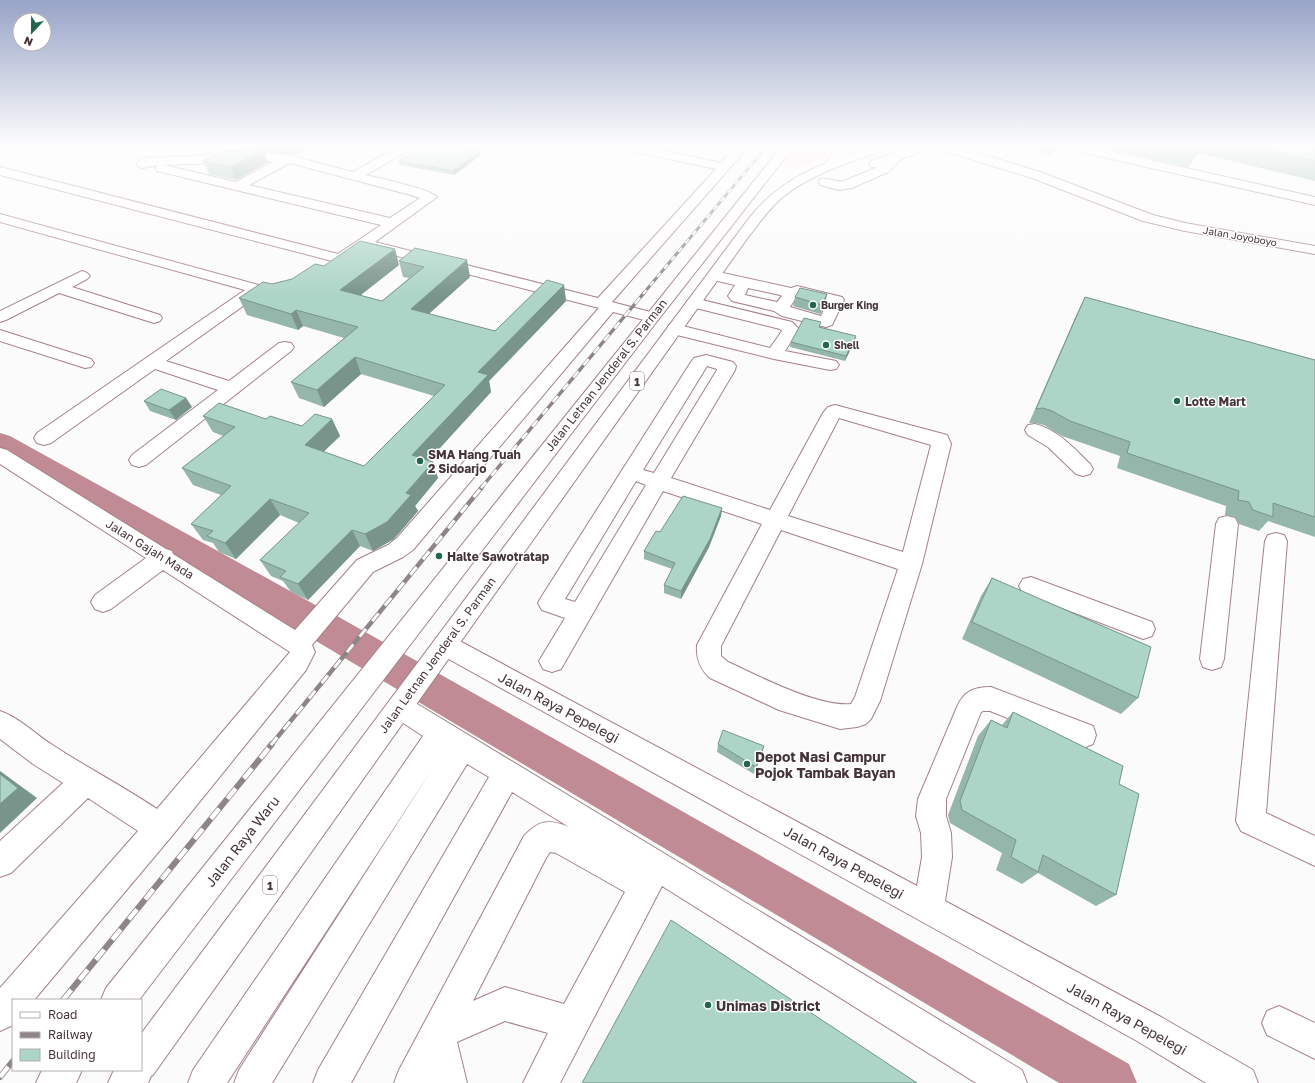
<svg xmlns="http://www.w3.org/2000/svg" width="1315" height="1083" font-family="'Golos Text',sans-serif">
	<style>
		.green { fill: #fed7de }
		.lines { fill: none; stroke-linecap: round; stroke-linejoin: round }
		.river { fill: #c08b95; fill-rule: evenodd }
		.minor-casing { stroke: #a58087; stroke-width: 2 }
		.highway-casing { stroke: #a58087; stroke-width: 2 }
		.minor { fill: #fff; fill-rule: evenodd }
		.highway { fill: #fff; fill-rule: evenodd }
		.rail-far3-casing { stroke: #8f8587; stroke-width: 3 }
		.rail-far2-casing { stroke: #8f8587; stroke-width: 3.5 }
		.rail-far1-casing { stroke: #8f8587; stroke-width: 4.5 }
		.rail-casing { stroke: #8f8587; stroke-width: 6 }
		.rail-far3 { stroke: #fff; stroke-width: 2; stroke-dasharray: 5.5; stroke-linecap: butt }
		.rail-far2 { stroke: #fff; stroke-width: 2.5; stroke-dasharray: 8; stroke-linecap: butt }
		.rail-far1 { stroke: #fff; stroke-width: 3; stroke-dasharray: 10; stroke-linecap: butt }
		.rail { stroke: #fff; stroke-width: 4.5; stroke-dasharray: 13; stroke-linecap: butt }
		.wall { fill: #94b6ab }
		.shaded-wall { fill: #78948b }
		.building { fill: #acd4c7; stroke: #78948b }
		.poi-dot { fill: #236453; stroke: #fff; stroke-width: 1.5 }
		.labels { text-anchor: middle; dominant-baseline: central; stroke-width: 3; stroke-linejoin: round; paint-order: stroke }
		.far-street-label { font-size: 10px; fill: #443437; stroke: #fff }
		.far-poi-label { font-size: 10px; font-weight: bold; fill: #443437; stroke: #fff; text-anchor: start }
		.shield { fill: #fff; stroke: #7c7173; stroke-width: 1 }
		.shield-label { font-size: 11px; font-weight: bold; fill: #443437 }
		.street-label { font-size: 12px; fill: #443437; stroke: #fff }
		.poi-label { font-size: 12px; font-weight: bold; fill: #443437; stroke: #fff; text-anchor: start }
		.near-street-label { font-size: 14px; fill: #443437; stroke: #fff }
		.near-poi-label { font-size: 14px; font-weight: bold; fill: #443437; stroke: #fff; text-anchor: start }
	</style>
	<rect width="100%" height="100%" fill="#fbfbfb"/>
	<path class="green" d="M796,145H864L797,167H787L783,164V160Z"/>
	<g class="lines">
		<path class="river" d="M0,433L10,436L319,607L321,613L324,612L337,616L1129,1064L1137,1083H1059L311,638L308,632L306,633L293,629L0,456Z"/>
		<defs>
			<path id="minor" d="M617,145H640L721,163L737,145H750L612,302L658,314L660,317L658,320L652,322L613,312L413,550L403,557L373,572L312,645L315,652L306,670L171,837L34,1000H13V1025L0,1031V988L138,831L88,798L11,873L0,877V841L63,783L33,764L0,739V711C20,718 36,735 54,746C88,768 124,787 157,809L290,652L163,570L111,609L103,612L95,609L91,602L95,595L146,558L0,464V448L7,450L166,549L172,551L173,554L295,630L357,560L388,545L397,538L599,308L366,248L346,262L340,263L0,175V167L338,254L381,225L157,171L155,168L157,165L143,168L139,167L137,164L141,159L145,158L268,153L288,155L353,172L400,146L404,147L406,150L404,153L366,175C378,178 431,189 437,197L375,242L598,298L716,169L623,149L619,148ZM268,161H274L236,182L164,165ZM290,163L407,194L420,198L390,218L249,185Z
				M844,145H858L843,157L834,169H826L824,166L835,151Z
				M933,145H952L1040,172L1153,215L1185,223L1315,246V254L1185,231L1143,221L1032,178L935,148Z
				M1061,145H1083L1315,197V205L1067,149L1063,148Z
				M901,150L905,151L907,154L888,172L852,188L839,190L820,185L819,182L820,179C829,177 836,183 844,181L880,166L897,151Z
				M0,214L262,286L288,290L290,293L288,296C278,299 269,297 260,294L166,361L229,381L279,343L285,342L291,343L294,347L291,351L146,465L139,467L132,465L129,460L132,455L218,390L155,369L51,443L44,445L37,443L34,438L37,433L245,290L0,222Z
				M82,271L87,273L90,276L87,279L72,287L160,315L162,318L160,321L154,323L59,293L6,320L0,322V311Z
				M714,271L791,288L797,286L842,297L844,300L832,325L826,327L782,316L774,311L732,301L728,296L735,285L709,279L706,276L709,273ZM748,288L780,295L782,296L777,302L745,295ZM797,296L827,303L821,316L790,307Z
				M694,298L792,322L798,328V331L785,351L836,361L839,365L836,369L830,370L774,359L669,333L667,329L669,325L675,324L770,348L782,331L780,329L688,306L686,303L688,300Z
				M0,330L91,359L94,363L91,367L85,368L0,341Z
				M706,355L733,362L736,366L735,370L671,478L770,510L823,413L828,407L835,405L947,435L951,444L922,564L880,701L871,719L866,724L857,727L840,729L779,710L710,678C700,669 696,659 697,645L762,524L663,491L561,669L552,672L543,669L539,661L565,618L542,610L538,603L542,596L691,362L694,358ZM707,366L717,369V370L654,473L643,470ZM839,418L931,445L903,552L788,516ZM636,481L646,485L575,602L565,599ZM781,530L898,569L855,697L851,704C817,707 759,676 728,662L721,656V646Z
				M1035,424C1058,430 1074,448 1090,464L1093,469L1090,474L1083,476L1076,474L1048,447L1028,435L1025,430L1028,425Z
				M1227,516L1235,518L1238,524L1224,659L1221,667L1212,670L1203,667L1200,659L1216,524L1219,518Z
				M1276,533L1284,535L1287,541L1266,813L1315,836V866L1241,831L1236,821L1265,541L1268,535Z
				M1031,577L1152,622L1155,629L1152,636L1143,639L1023,593L1019,586L1023,579Z
				M445,634L454,638L917,886L922,857L921,833L916,816L918,799L957,707C964,691 974,687 991,687L1093,726L1096,735L1093,744L1083,748L990,711H983L981,712L946,799V816L951,833L952,857L945,901L1161,1017L1253,1070L1258,1083H1206L1137,1041L436,652L433,645L436,638Z
				M400,695L409,699L1022,1070L1027,1083H976L662,886L560,1083H523L548,1033L505,1021L457,1042L467,1083H394L399,1070L524,836C539,820 549,819 569,827L512,792L351,1083H313L318,1070L489,777L467,764L272,1083H234L239,1070L433,768L227,1083H188L193,1070L423,736L391,715L387,707L391,699ZM550,852L556,853L625,892L564,1004L505,987L473,1001L546,858Z
				M1279,1006L1315,1023V1059L1267,1035L1262,1023L1267,1011Z"/>
			<path id="highway" d="M783,145H795L658,320L139,1000H101L106,988Z
				M877,145H895L893,148C856,160 816,171 784,196C769,208 758,225 746,240L153,1075L151,1076L148,1083H108L114,1070H141V1034L750,217C785,174 827,162 877,145Z
				M916,145H933L931,148L879,167H871L869,164L871,161Z
				M42,1070H82L76,1083H36Z"/>
		</defs>
		<use href="#minor" class="minor-casing"/>
		<use href="#highway" class="highway-casing"/>
		<use href="#minor" class="minor"/>
		<use href="#highway" class="highway"/>
		<defs>
			<path id="rail-far3" d="M643,294L768,145"/>
			<path id="rail-far2" d="M481,488L644,293"/>
			<path id="rail-far1" d="M271,745L482,487"/>
			<path id="rail" d="M63,1000L272,744
				M0,1077L13,1061"/>
		</defs>
		<use href="#rail-far3" class="rail-far3-casing"/>
		<use href="#rail-far2" class="rail-far2-casing"/>
		<use href="#rail-far1" class="rail-far1-casing"/>
		<use href="#rail" class="rail-casing"/>
		<use href="#rail-far3" class="rail-far3"/>
		<use href="#rail-far2" class="rail-far2"/>
		<use href="#rail-far1" class="rail-far1"/>
		<use href="#rail" class="rail"/>
	</g>
	<path class="wall" d="M263,145H305L306,149L294,155L264,152L268,162L236,180L209,174L203,161L258,150L257,148Z
		M533,145H545L542,147Z
		M1015,145H1059L1051,155Z
		M1090,145H1315V181L1198,153L1188,167Z
		M481,155L454,175L400,165L399,161Z
		M399,261L470,277L429,314L495,331L564,285L566,301L489,381L491,392L429,460L438,478L415,506L418,511L394,539L373,551L360,546L308,600L291,592L283,581L271,576L260,560L299,523L280,515L236,559L219,552L213,543L203,540L191,524L221,495L193,485L182,468L223,436L213,432L203,416L266,419L302,426L332,419L340,436L323,452L364,466L434,396L361,374L324,407L299,398L291,382L344,338L303,326L298,330L247,315L239,298L272,284L292,279L324,266L399,265L360,296L382,301L409,278L403,277Z
		M795,297L825,304L820,314L793,306Z
		M1085,297L1315,360V537L1268,521L1259,531L1239,524L1235,517L1225,515L1226,506L1117,468L1120,456L1062,436L1044,425L1035,423H1029L1078,311Z
		M820,327L855,340L845,361L790,347L791,342Z
		M186,398L192,407L176,420L150,411L144,401Z
		M722,508L721,516L709,547L681,599L664,593V585L672,569L644,559V551Z
		M992,578L1138,698L1121,714L962,639L981,596Z
		M1013,712L1119,784L1116,895L1096,906L1038,873L1022,884L996,870L1002,853L950,823L948,815L978,736L991,720L1002,725Z
		M718,744L762,753L754,774L717,752Z"/>
	<path class="shaded-wall" d="M303,145H305L306,149L294,155L292,151Z
		M1055,145H1059L1051,155Z
		M1201,145H1202L1198,153L1188,167L1197,150Z
		M263,150L268,162L236,180L230,167Z
		M480,151L481,155L454,175L453,171Z
		M395,249L399,265L346,306L340,290Z
		M467,260L470,277L416,325L411,309Z
		M564,285L566,301L489,381L491,392L418,472L412,455L478,372Z
		M827,294L825,304L820,314L822,305Z
		M296,310L303,326L298,330L291,314Z
		M856,336L855,340L845,361L846,356Z
		M355,357L361,374L324,407L317,390Z
		M186,398L192,407L176,420L169,410Z
		M332,419L340,436L313,462L305,445Z
		M433,462L438,478L415,506L418,511L394,539L373,551L365,534L406,493Z
		M270,499L280,515L236,559L225,543Z
		M722,508L721,516L709,547L681,599V591Z
		M352,530L360,546L308,600L298,584Z
		M764,746L762,753L754,774L756,767Z
		M0,771L37,798L0,833Z"/>
	<path class="building" d="M263,145H303L292,151L257,148Z
		M421,145H452L480,151L453,171L399,161Z
		M1174,145H1201L1197,150Z
		M1245,145H1315V161Z
		M263,150L230,167L203,161L226,151Z
		M360,241L395,249L340,290L382,301L424,267L399,261L415,248L467,260L411,309L495,331L547,280L564,285L478,372L488,375L412,455L433,462L406,493L411,495L387,522L365,534L352,530L298,584L280,577L286,571L260,560L309,513L270,499L225,543L207,536L213,531L191,524L231,486L182,468L235,427L203,416L219,403L266,419L270,416L302,426L315,414L332,419L305,445L364,466L445,385L355,357L317,390L291,382L358,327L296,310L291,314L239,298L263,282L272,284L292,279L315,264L324,266Z
		M800,288L827,294L822,305L795,297Z
		M1085,297L1315,360V517L1273,503V517L1253,510L1249,502L1238,500L1239,491L1127,453L1130,442L1070,421L1052,411L1043,408L1036,409Z
		M804,318L821,322L819,327L856,336L846,356L791,342Z
		M161,389L186,398L169,410L144,401Z
		M683,496L722,508L710,539L681,591L664,585L675,563L644,551L656,531L660,532Z
		M992,578L1151,647L1138,698L972,622Z
		M1013,712L1123,766L1119,784L1139,794L1116,895L1043,855L1038,872L1011,857L1016,840L962,810L960,801L991,720L1007,728Z
		M723,730L764,746L756,767L718,744Z
		M0,774L18,788L0,804Z
		M671,920L917,1083H582Z"/>
	<linearGradient id="sky" x2="0" y2="1"><stop stop-color="#98a4c7"/><stop offset="0.49" stop-color="#fdfdfd"/><stop offset="1" stop-color="#fdfdfd" stop-opacity="0"/></linearGradient>
	<rect width="1315" height="297" fill="url(#sky)"/>
	<g class="poi-dot">
		<circle cx="813" cy="305" r="4"/>
		<circle cx="826" cy="345" r="4"/>
		<circle cx="1177" cy="401" r="4"/>
		<circle cx="420" cy="461" r="4"/>
		<circle cx="439" cy="556" r="4"/>
		<circle cx="747" cy="764" r="4"/>
		<circle cx="708" cy="1005" r="4"/>
	</g>
	<g class="labels">
		<g class="far-street-label">
			<text transform="translate(1240 236) rotate(10)">Jalan Joyoboyo</text>
		</g>
		<g class="far-poi-label">
			<text x="821" y="305">Burger King</text>
			<text x="834" y="345">Shell</text>
		</g>
		<g class="shield">
			<rect x="630" y="372" width="14" height="18" rx="3"/>
			<rect x="263" y="876" width="14" height="18" rx="3"/>
		</g>
		<g class="shield-label">
			<text x="637" y="381">1</text>
			<text x="270" y="885">1</text>
		</g>
		<g class="street-label">
			<text transform="translate(606 375) rotate(-52)">Jalan Letnan Jenderal S. Parman</text>
			<text transform="translate(150 549) rotate(32)">Jalan Gajah Mada</text>
			<text transform="translate(437 655) rotate(-54)">Jalan Letnan Jenderal S. Parman</text>
		</g>
		<g class="poi-label">
			<text x="1185" y="401">Lotte Mart</text>
			<text x="428" y="454">SMA Hang Tuah<tspan x="428" dy="14">2 Sidoarjo</tspan></text>
			<text x="447" y="556">Halte Sawotratap</text>
		</g>
		<g class="near-street-label">
			<text transform="translate(559 707) rotate(28)">Jalan Raya Pepelegi</text>
			<text transform="translate(242 841) rotate(-52)">Jalan Raya Waru</text>
			<text transform="translate(844 862) rotate(29)">Jalan Raya Pepelegi</text>
			<text transform="translate(1127 1018) rotate(29)">Jalan Raya Pepelegi</text>
		</g>
		<g class="near-poi-label">
			<text x="755" y="756">Depot Nasi Campur<tspan x="755" dy="16">Pojok Tambak Bayan</tspan></text>
			<text x="716" y="1005">Unimas District</text>
		</g>
	</g>
	<rect x="12" y="999" width="130" height="72" fill="#ffffff" stroke="#b4aeaf"/>
	<rect x="20" y="1012" width="20" height="6" fill="#ffffff" stroke="#b4aeaf"/>
	<text x="48" y="1019" font-size="12" fill="#443437">Road</text>
	<rect x="20" y="1032" width="20" height="6" fill="#8f8587" stroke="#b4aeaf"/>
	<text x="48" y="1039" font-size="12" fill="#443437">Railway</text>
	<rect x="20" y="1049" width="20" height="12" fill="#acd4c7" stroke="#b4aeaf"/>
	<text x="48" y="1059" font-size="12" fill="#443437">Building</text>
	<g transform="translate(32 32) rotate(202)"><circle r="19" fill="#ffffff" stroke="#b4aeaf"/>
	<path d="M0-3L7 15L0 10L-7 15Z" fill="#236453"/>
	<text y="-6" font-size="11" font-weight="bold" text-anchor="middle" fill="#443437">N</text>
	</g>
</svg>
